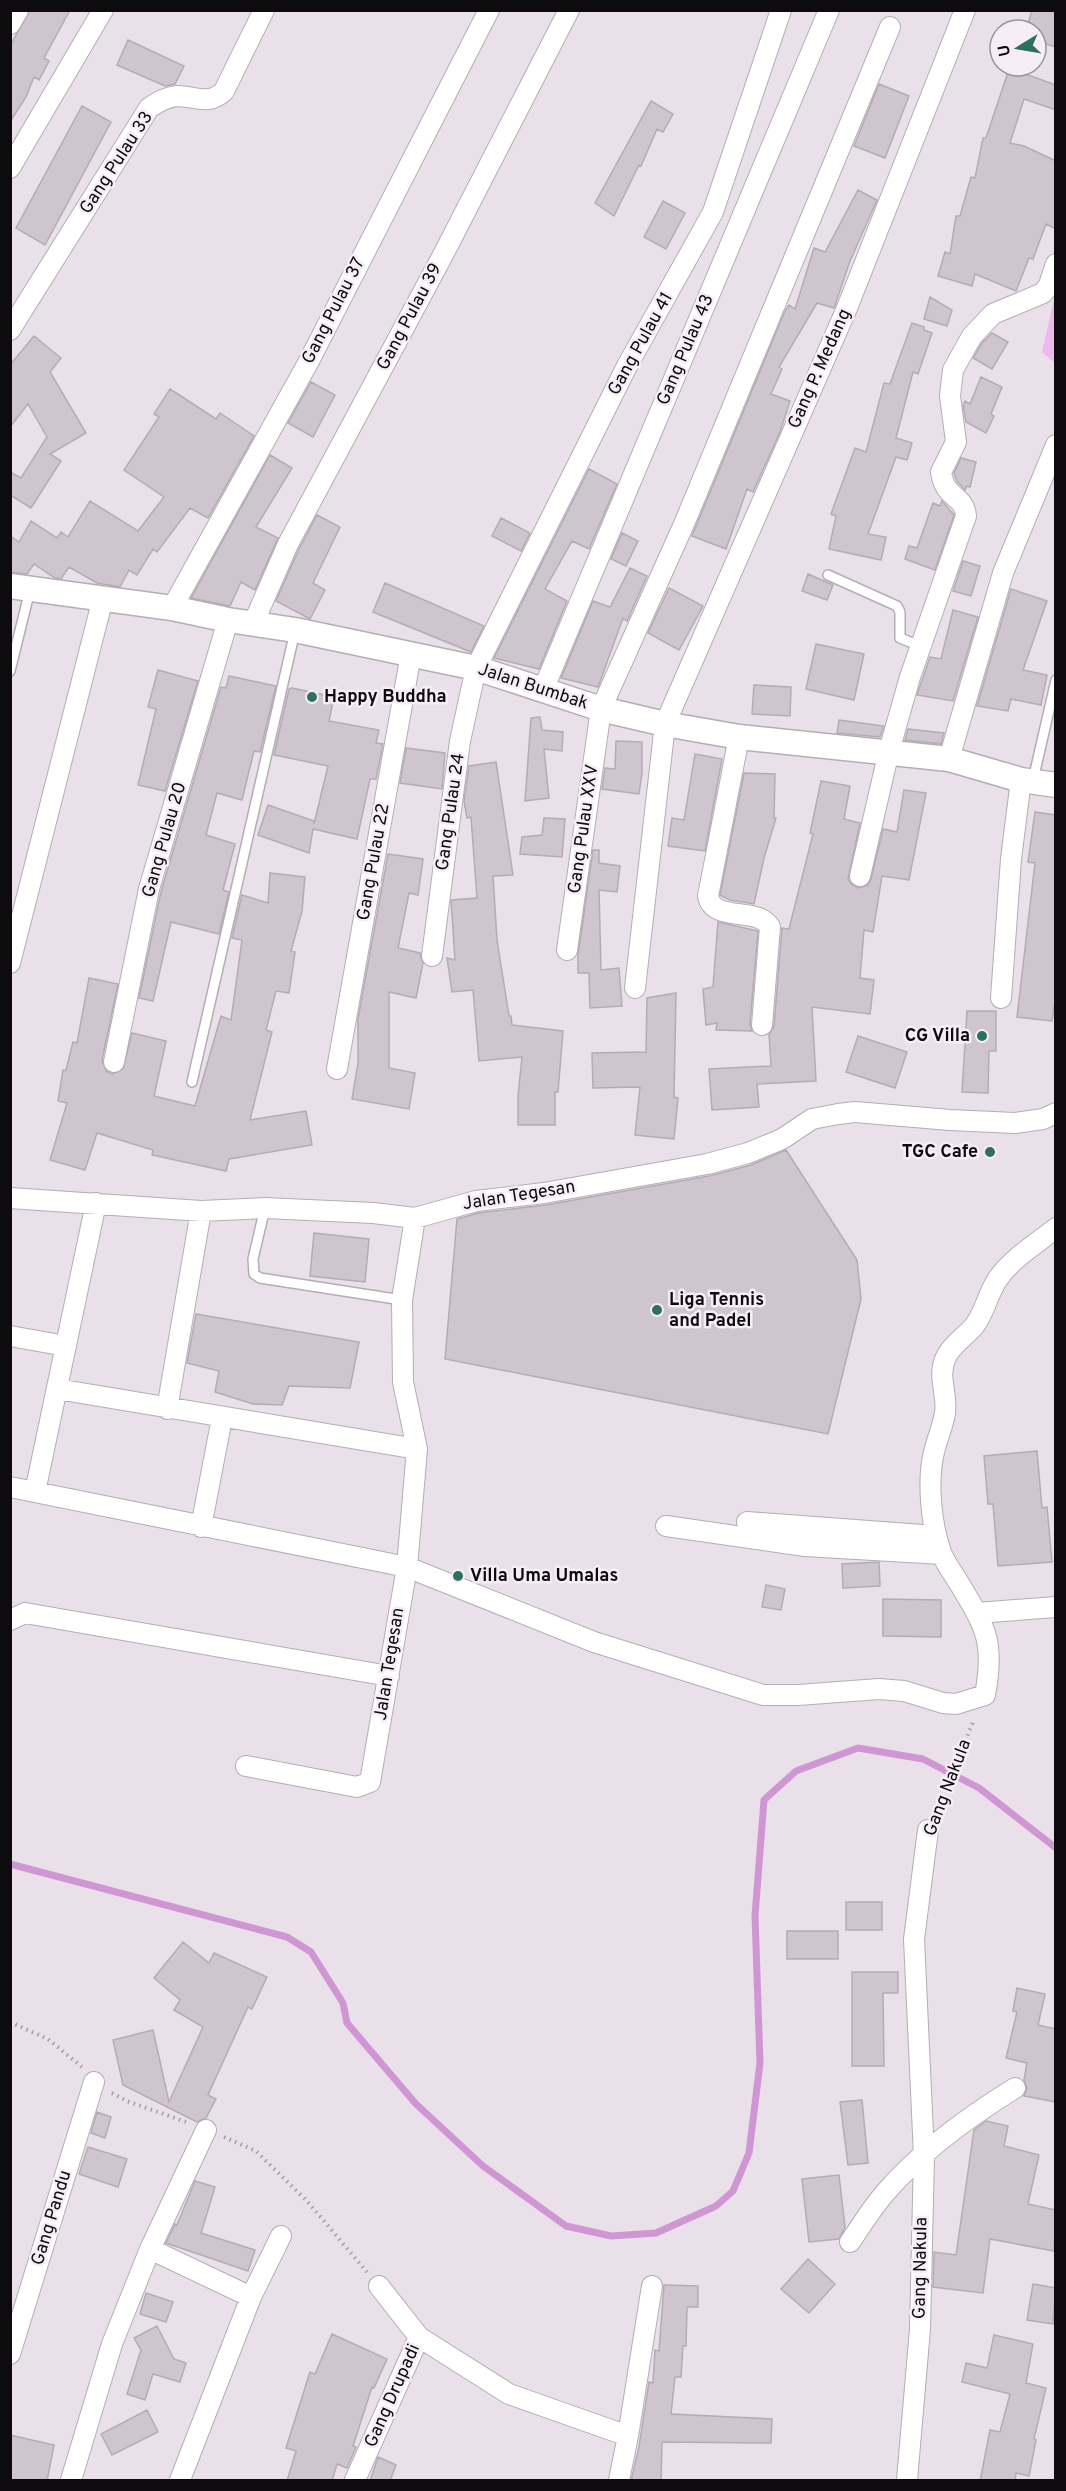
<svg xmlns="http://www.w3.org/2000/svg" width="1066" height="2491" font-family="Overpass,sans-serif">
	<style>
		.green { fill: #ecb8ee }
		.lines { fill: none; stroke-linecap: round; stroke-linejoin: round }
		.stream { stroke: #d096d3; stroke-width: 7 }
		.building { fill: #cfc5cf; stroke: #b4abb4; stroke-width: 1.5 }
		.service-casing { stroke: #b5acb6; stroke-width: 12 }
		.minor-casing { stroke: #b5acb6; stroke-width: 22 }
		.tertiary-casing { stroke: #b5acb6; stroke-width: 27 }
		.path { stroke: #a39ca4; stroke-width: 4; stroke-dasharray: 1.5 4.5; stroke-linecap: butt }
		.service { stroke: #fff; stroke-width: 9 }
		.minor { stroke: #fff; stroke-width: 20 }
		.tertiary { stroke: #fff; stroke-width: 24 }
		.poi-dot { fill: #2e7060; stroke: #f7edf7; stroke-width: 2 }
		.labels { text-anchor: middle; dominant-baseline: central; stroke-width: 5; stroke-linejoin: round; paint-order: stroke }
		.street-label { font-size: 18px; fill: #0e0b0e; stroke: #f7edf7 }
		.poi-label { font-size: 18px; font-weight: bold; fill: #0e0b0e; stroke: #f7edf7; text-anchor: start }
	</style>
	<rect width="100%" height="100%" fill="#e9e0ea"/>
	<path class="green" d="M1055,295V363L1042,352Z"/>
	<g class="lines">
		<path class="stream" d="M10,1864L287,1937L311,1952L343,2003L347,2023L416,2104L483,2166L566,2226L611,2236L656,2233L716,2206L733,2191L749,2153L760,2063L755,1916L764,1800L796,1771L858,1748L923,1759L979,1788L1056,1848"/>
	</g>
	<path class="building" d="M30,10H70L44,58L49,61L39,80L34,77L26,97L10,122V46Z
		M1032,10H1056V47L1036,41V30H1026Z
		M128,40L184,66L175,84L165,86L117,65Z
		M1010,66H1031L1028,75L1056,85V110L1024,99L1010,143L1024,146L1056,161V229L1046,224L1033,259L1029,258L1016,291L975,274L972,286L938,276L945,252L950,254L956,216H960L971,177L975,178L983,138H986Z
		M879,84L909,96L885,158L854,146Z
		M651,101L673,114L663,132L657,129L641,166L639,165L614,216L595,203Z
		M82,106L111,122L45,245L16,228Z
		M858,190L877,200L850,261L834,308L817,303L779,367L782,369L771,394L790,401L780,432L753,492L747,489L726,549L692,536L784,313L789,305L795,309L814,248L825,252Z
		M663,201L685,213L666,249L644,237Z
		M930,297L952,310L947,326L924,319Z
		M912,323L924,327V330L932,333L918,374L913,372L896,438L912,443L907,460L896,457L868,534L886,537L881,560L829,549L836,516L831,514L855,448L866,452L884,383L890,384Z
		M992,333L1008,342L992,369L973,358L982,343Z
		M34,336L61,358L50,372L86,433L50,454L61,461L31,508L10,495V472L21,478L47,437L28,404L10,427V365Z
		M981,377L1002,387L991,414L994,416L986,433L966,422L963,405L965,401L970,404Z
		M311,382L335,395L313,437L288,423Z
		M170,389L216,419L220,413L254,436L208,518L190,508L157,552L153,549L137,575L129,570L120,587L97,583L69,567L61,579L55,578L34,564L27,574L10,572V536L19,542L31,521L57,538L61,532L68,537L90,501L138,531L164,497L124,470L159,417L154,414Z
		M270,455L292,468L256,527L278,538L255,590L241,582L230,606L191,598Z
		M961,458L976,462L970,487L967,486L965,490L957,481L954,473Z
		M589,469L617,484L589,549L572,541L545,589L567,601L539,669L494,658Z
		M942,501L954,515L935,570L905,559L909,546L917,548L933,503L940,506Z
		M317,515L340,527L313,583L325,590L310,619L276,601L299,549Z
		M501,518L530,533L521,551L492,536Z
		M622,533L638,541L626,566L611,559Z
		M963,561L980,566L971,596L953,591Z
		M630,568L647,576L627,621L623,618L598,687L561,678L593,601L610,607Z
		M808,574L833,585L827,600L802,591Z
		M385,583L484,626L471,652L373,612Z
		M669,588L703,606L679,650L648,633Z
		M1011,589L1047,601L1023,670L1047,675L1041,705L1011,699L1008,711L977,706Z
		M953,610L978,617L953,701L917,695L930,657L941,659Z
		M816,644L864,654L854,700L806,689Z
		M158,670L198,681L165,791L138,785L156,709L148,707Z
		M229,676L276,686L260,752L254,751L242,800L217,793L206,835L235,844L223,890L229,892L219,934L171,922L153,1001L139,998L161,892L221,687L226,688Z
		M754,685L791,687L790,716L752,714Z
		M292,688L334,697L329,721L379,730L376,743L383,744L376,779H370L357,839L313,829L309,853L258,835L268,805L314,821V824L328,766L274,755L289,689Z
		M540,717L542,730L563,732L562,751L544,749L549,798L525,801L531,718Z
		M839,720L884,726L880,737L837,733Z
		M908,729L944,733L941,744L905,740Z
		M616,741L642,742V773L639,794L602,789L605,768L615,769Z
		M406,748L445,753L442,789L400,783Z
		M695,754L722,759L705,851L668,846L672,818L684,820Z
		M496,762L513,875L493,876L497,940L509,1016H511L512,1025L563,1031L558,1092H555V1125H518V1096L522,1057L479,1061L473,990L452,992L447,958L455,960L451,900L477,898L471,817L467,818L464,801L469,766Z
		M744,773L775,774L774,818H776L764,858L754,904L730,900L720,895Z
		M821,781L850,786L844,819L860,823L848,879L851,884L858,888L868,885L871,879L883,829L897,832L904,790L926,793L909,880L882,876L873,932L864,930L860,978L874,980L870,1014L812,1007L816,1081L757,1084L759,1107L712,1110L709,1069L771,1066L769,1034L774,1026L782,928L789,929L813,834L810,833Z
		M1035,812L1056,815V994L1052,1021L1017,1017L1035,863L1028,862Z
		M544,818L565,819L562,857L520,854L522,837L542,835Z
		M593,850H599V863L620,866L617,892L599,890L601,970L619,968L622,1006L590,1008L589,973H578V955Z
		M388,854L423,859L418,895L409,893L398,948L420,953L423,963L416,998L389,992V1068L415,1073L409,1109L352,1099L358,1063V1019Z
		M270,873L305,877L302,911L291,951L295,952L289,993L276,991L266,1030L272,1032L250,1120L306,1111L312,1145L229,1159L226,1171L152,1155L153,1150L97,1133L85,1170L50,1160L67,1103L58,1101L63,1070H66L73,1042L77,1043L89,978L118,984L102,1060L106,1071L112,1074L123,1069L132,1033L166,1041L154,1096L195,1106L221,1016L231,1020L242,940L232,938L242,895L268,903Z
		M718,922L758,931L750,1024L752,1031L716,1030L717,1023L706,1025L703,989L713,987Z
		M676,993L674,1097L678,1098L674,1139L635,1135L640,1087L593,1088L592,1053L646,1052L647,998Z
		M967,1011H996V1051H989L988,1093L962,1092Z
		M858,1036L907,1052L895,1088L846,1072Z
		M786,1150L857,1260L861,1299L828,1434L445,1359L457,1219L478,1213L546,1205L709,1176L751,1165Z
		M314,1233L369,1239L365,1282L310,1276Z
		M196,1314L359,1342L350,1388L289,1386L282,1405L253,1404L215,1392L219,1371L187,1363Z
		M1037,1451L1042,1508L1047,1507L1052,1562L998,1566L993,1504H988L984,1456Z
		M879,1562L880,1586L843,1588L842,1564Z
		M766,1585L785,1589L781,1610L762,1607Z
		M883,1599L941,1600V1637L883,1636Z
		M846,1902H882V1930H846Z
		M787,1931H838V1959H787Z
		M183,1942L209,1963L214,1953L267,1977L252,2009L248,2007L208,2095L216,2099L206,2118L197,2122L123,2085L113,2040L153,2030L169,2102L203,2027L174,2010L180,2000L154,1978Z
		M852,1972H898V1993H883L884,2066H852Z
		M1017,1988L1045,1994L1038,2025L1056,2029V2102L1024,2096L1027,2088L1024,2080L1027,2063L1006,2058L1017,2012L1013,2011Z
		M862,2100L868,2163L848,2165L840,2102Z
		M97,2112L111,2117L105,2138L91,2133Z
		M986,2121L1008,2126L1004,2146L1039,2155L1028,2204L1056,2210L1054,2251L990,2239L983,2293L933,2287L934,2252L956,2255L974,2130Z
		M88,2147L127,2159L118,2187L79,2174Z
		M839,2175L845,2227L839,2239L809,2242L802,2179Z
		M195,2181L215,2187L201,2233L255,2250L248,2271L166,2243L175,2224L177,2225Z
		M808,2259L835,2284L809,2313L781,2289Z
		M1033,2284L1056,2288L1053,2324L1027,2320Z
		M664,2285L698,2286V2307H687L686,2346H683L681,2377H675L671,2414L772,2419L771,2443L662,2442L661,2481H631L639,2447L649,2382L653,2383L655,2350L659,2351Z
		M146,2293L173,2302L166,2322L140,2314Z
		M157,2326L174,2359L186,2363L180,2382L153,2374L145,2400L127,2394L141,2350L134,2338Z
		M332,2334L387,2359L374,2388L372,2387L353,2446L356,2447L347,2468L337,2464L332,2481H287L296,2451L286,2448L310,2372L315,2374Z
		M994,2335L1033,2344L1026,2383L1046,2388L1034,2439L1036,2440L1029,2476L1016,2473L1015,2481H980L990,2430L1000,2432L1010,2394L962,2382L966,2363L987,2368Z
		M147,2410L158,2432L112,2455L101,2434Z
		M10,2435L54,2445L47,2481H10Z
		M378,2457L396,2465L390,2481H370Z"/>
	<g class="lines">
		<defs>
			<path id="service" d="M828,575L897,606L900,612V638L920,646
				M10,671L30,590
				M1033,780L1056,680
				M192,1082L295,631
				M265,1208L253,1259L254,1274L260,1278L402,1300"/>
			<path id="minor" d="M10,24L18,10
				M10,168L103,10
				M10,330L149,108C158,102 166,97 177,96C195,96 209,106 224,91L264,10
				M172,608L309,361L489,10
				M253,624L288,544L444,253L569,10
				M543,690L829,10
				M739,737L708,896C713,923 758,906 770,927L762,1025
				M949,759L1003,573L1056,445
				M860,876L889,751L910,677L966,516C964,494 945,500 941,472L956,442L950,396L953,370L972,336L993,314L1043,293L1049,285L1056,264
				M567,950L601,709L684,524L890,27
				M432,956L460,741L476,668L627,366L713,212L781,10
				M10,963L103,598
				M635,988L665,724L847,308L965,10
				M1001,998L1011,859L1021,780
				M114,1062L149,889L228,620
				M337,1069L411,654
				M10,1198L201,1211L265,1208L373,1213L415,1218
				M10,1336L66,1346
				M57,1389L417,1449
				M167,1409L201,1211
				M10,1487L407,1567L594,1642L763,1695H798L879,1689L904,1691L943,1703L956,1704L985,1695C995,1642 986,1628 959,1583C953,1573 945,1563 941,1552C931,1524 927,1480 934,1452C937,1439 943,1426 945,1413C948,1393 936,1375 947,1355C954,1343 967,1335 975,1325C985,1311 988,1294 997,1280C1011,1259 1036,1244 1056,1228
				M35,1492L96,1203
				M747,1522L936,1536
				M666,1526L805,1546L942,1554
				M201,1527L222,1418
				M977,1613L1056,1607
				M10,1620L25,1613L389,1676
				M246,1766L357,1787L370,1782L407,1567L417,1449L403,1382L402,1300L415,1218L476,1201L544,1193L707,1164L748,1153L782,1139L812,1119L838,1114L855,1112L950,1120L1015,1123L1043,1119L1056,1113
				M850,2242C861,2226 872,2208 885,2193C921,2151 968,2117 1015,2088
				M150,2249L251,2297
				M419,2337L509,2394L628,2436
				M10,2354L94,2082
				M71,2480L112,2344L150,2249L206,2130
				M180,2480L251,2297L281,2236
				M355,2480L419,2337L379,2286
				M619,2480L628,2436L652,2286
				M907,2480L920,2329L924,2156L914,1939L928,1830"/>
			<path id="tertiary" d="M10,586L172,608L228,620L295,630L476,668L601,709L665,724L739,737L949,759L1021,780L1056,785"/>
		</defs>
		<use href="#service" class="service-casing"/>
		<use href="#minor" class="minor-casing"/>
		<use href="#tertiary" class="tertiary-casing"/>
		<path class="path" d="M935,1813L974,1720
			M10,2022L48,2039L82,2067
			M112,2093L127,2101L189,2123
			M224,2137L256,2151L307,2201L367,2272"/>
		<use href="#service" class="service"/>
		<use href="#minor" class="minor"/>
		<use href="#tertiary" class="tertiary"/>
	</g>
	<g class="poi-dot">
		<circle cx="312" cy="697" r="6"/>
		<circle cx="982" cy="1036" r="6"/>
		<circle cx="990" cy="1152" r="6"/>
		<circle cx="657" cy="1310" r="6"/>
		<circle cx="458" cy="1576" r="6"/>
	</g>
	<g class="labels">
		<g class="street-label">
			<text transform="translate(117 163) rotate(-57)">Gang Pulau 33</text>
			<text transform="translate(334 311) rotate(-63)">Gang Pulau 37</text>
			<text transform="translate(410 317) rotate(-62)">Gang Pulau 39</text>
			<text transform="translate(641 344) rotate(-61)">Gang Pulau 41</text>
			<text transform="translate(686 350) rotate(-67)">Gang Pulau 43</text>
			<text transform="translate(820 369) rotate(-66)">Gang P. Medang</text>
			<text transform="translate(533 687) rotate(18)">Jalan Bumbak</text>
			<text transform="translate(451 812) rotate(-82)">Gang Pulau 24</text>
			<text transform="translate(584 829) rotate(-82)">Gang Pulau XXV</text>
			<text transform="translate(165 840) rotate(-74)">Gang Pulau 20</text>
			<text transform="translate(374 862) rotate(-80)">Gang Pulau 22</text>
			<text transform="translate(519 1196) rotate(-9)">Jalan Tegesan</text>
			<text transform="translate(390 1664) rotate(-81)">Jalan Tegesan</text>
			<text transform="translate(948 1788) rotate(-69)">Gang Nakula</text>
			<text transform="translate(52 2218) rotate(-73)">Gang Pandu</text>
			<text transform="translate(921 2268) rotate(-89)">Gang Nakula</text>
			<text transform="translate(393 2396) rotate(-66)">Gang Drupadi</text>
		</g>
		<g class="poi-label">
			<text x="324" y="697">Happy Buddha</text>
			<text x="970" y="1036" text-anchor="end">CG Villa</text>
			<text x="978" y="1152" text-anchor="end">TGC Cafe</text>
			<text x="669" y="1300">Liga Tennis<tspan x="669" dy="21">and Padel</tspan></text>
			<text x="470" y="1576">Villa Uma Umalas</text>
		</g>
	</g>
	<rect width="1066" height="2491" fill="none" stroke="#0e0b0e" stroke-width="24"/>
	<g transform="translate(1018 48) rotate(259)"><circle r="28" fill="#f7edf7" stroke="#9a939a" stroke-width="1.5"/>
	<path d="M0-4.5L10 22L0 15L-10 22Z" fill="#2e7060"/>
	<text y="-9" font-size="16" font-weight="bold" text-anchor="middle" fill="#0e0b0e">U</text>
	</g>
</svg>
